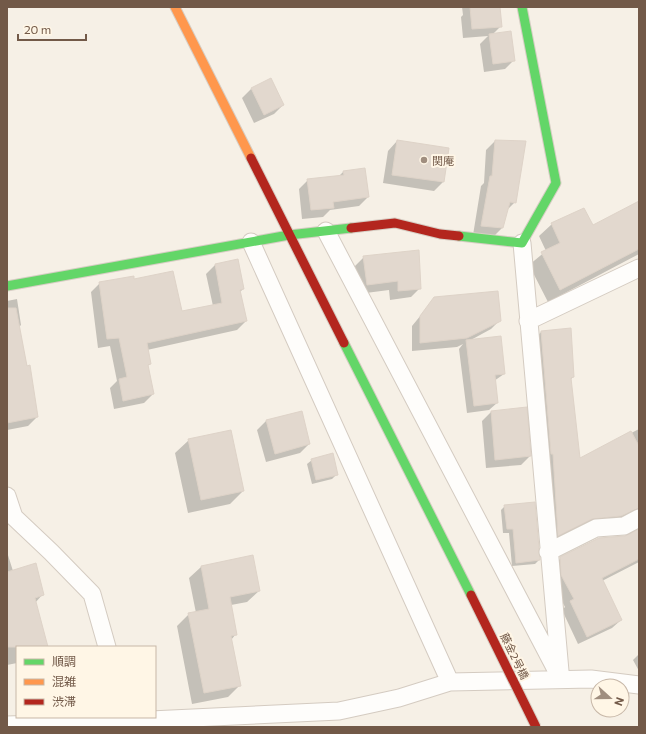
<svg xmlns="http://www.w3.org/2000/svg" width="646" height="734" font-family="Commissioner,'Noto Sans JP',sans-serif">
	<style>
		.shadow { fill: #0003 }
		.building { fill: #e2d8ce; stroke: #ded3c8 }
		.lines { fill: none; stroke-linecap: round; stroke-linejoin: round }
		.street-casing { stroke: #d4cbc1; stroke-width: 19 }
		.fast-casing { stroke: #d6cdc3; stroke-width: 11 }
		.slow-casing { stroke: #d6cdc3; stroke-width: 11 }
		.jam-casing { stroke: #d6cdc3; stroke-width: 11 }
		.street { stroke: #fefdfb; stroke-width: 17 }
		.fast { stroke: #63d668; stroke-width: 9 }
		.slow { stroke: #ff974d; stroke-width: 9 }
		.jam { stroke: #b3261e; stroke-width: 9 }
		.jam-bridge-casing { stroke: #d6cdc3; stroke-width: 11; stroke-linecap: butt }
		.jam-bridge { stroke: #b3261e; stroke-width: 9 }
		.poi-dot { fill: #a08e7f; stroke: #fff6e6; stroke-width: 1.5 }
		.labels { text-anchor: middle; dominant-baseline: central; stroke-width: 4; stroke-linejoin: round; paint-order: stroke }
		.poi-label { font-size: 11px; fill: #725948; stroke: #fff6e6; text-anchor: start }
		.street-label { font-size: 11px; fill: #725948; stroke: #fff6e6 }
	</style>
	<rect width="100%" height="100%" fill="#f6f0e6"/>
	<path class="shadow" d="M462,7H499L501,26L493,34L514,60L505,69L484,72L480,44L488,36L463,38L461,17L463,15Z
		M270,80L283,105L274,114L254,123L242,98L251,89Z
		M397,141L443,182L434,191L383,183L388,151Z
		M495,141L515,202L506,211L502,228L493,237L473,235L481,186L484,183L486,150Z
		M344,171L368,197L359,206L330,210L323,217L302,219L299,189L308,180L339,176Z
		M639,211V254L548,302L529,265L546,251L539,236L552,224L592,227Z
		M364,257L420,288L411,297L390,300L389,290L358,294L355,266Z
		M215,265L243,289L240,292L246,321L237,330L147,350L150,364L147,366L153,394L144,403L114,409L110,388L117,381L110,346L98,348L91,292L100,283L134,280L182,313L213,306L206,274Z
		M435,298L500,320L491,329L469,341L504,374L494,381L497,403L489,410L467,413L459,349L463,344L457,347L412,351V326Z
		M17,299L21,325L19,327L37,417L28,426L7,430V301Z
		M541,332L573,377L570,380L579,460L639,429V521L550,543L533,341Z
		M526,409L530,456L521,465L486,468L482,421L491,412Z
		M266,421L309,444L300,453L266,462L257,430Z
		M189,440L243,491L230,504L188,513L175,453Z
		M312,460L337,474L332,479L312,484L307,464Z
		M505,506L539,560L535,564L512,566L509,533H503L501,510Z
		M639,530V562L602,581L621,620L612,628L578,644L562,610L565,607L553,584L552,567L561,558L629,536Z
		M7,552L13,571L43,594L35,603L46,647H17V663L7,665Z
		M201,567L259,591L247,602L231,605L236,634L231,640L240,685L228,697L192,704L177,626L189,614L196,613L189,578Z
		M639,654V671L633,660Z"/>
	<path class="building" d="M470,7H500L502,27L472,29Z
		M511,31L515,61L493,64L489,34Z
		M271,78L284,105L264,115L251,88Z
		M397,140L449,148L444,182L392,175Z
		M495,140L526,141L516,203L510,202L503,228L481,226L490,176H492Z
		M365,168L369,197L333,202L334,208L311,210L307,179L344,175L343,171Z
		M639,201V249L560,290L541,252L560,243L551,223L584,208L593,225Z
		M419,250L421,289L398,291V281L367,285L363,256Z
		M238,259L244,289L240,290L247,321L147,343L151,364L148,365L154,394L123,401L119,379L127,377L119,338L107,339L99,282L134,276V279L173,271L182,311L222,303L215,264Z
		M498,291L501,321L467,338L420,343V316L434,297Z
		M7,308H16L27,366L30,365L38,417L7,423Z
		M571,328L574,377L571,378L580,458L631,431L639,446V508L621,516L592,519L558,536L553,454H551L541,331Z
		M501,336L505,374L495,375L498,403L474,406L466,340Z
		M527,407L531,456L495,460L491,411Z
		M302,411L310,444L275,454L266,420Z
		M231,430L244,491L201,500L188,439Z
		M333,453L338,475L316,480L311,459Z
		M535,502L540,560L516,563L513,529H507L504,505Z
		M639,529V559L602,578L622,620L587,637L570,601L574,599L561,575L560,557L599,538L625,536Z
		M253,555L260,591L230,597L237,635L231,636L241,686L204,693L188,613L209,609L201,566Z
		M36,563L44,595L35,598L48,647H7V572Z"/>
	<g class="lines">
		<defs>
			<path id="street" d="M326,231L561,679
				M251,242L450,682
				M522,243L560,671
				M528,321L639,268
				M7,496L14,517L51,552L92,594L107,647
				M548,552L596,528L624,526L639,518
				M7,725L129,721L339,711L399,698L450,682L591,679L639,685"/>
			<path id="fast" d="M459,236L522,243L556,183L522,7
				M7,286L289,235L351,228
				M344,343L471,595"/>
			<path id="slow" d="M175,7L251,158"/>
			<path id="jam" d="M251,158L344,343
				M351,228L395,223L440,234L459,236"/>
		</defs>
		<use href="#street" class="street-casing"/>
		<use href="#fast" class="fast-casing"/>
		<use href="#slow" class="slow-casing"/>
		<use href="#jam" class="jam-casing"/>
		<use href="#street" class="street"/>
		<use href="#fast" class="fast"/>
		<use href="#slow" class="slow"/>
		<use href="#jam" class="jam"/>
		<defs>
			<path id="jam-bridge" d="M471,595L536,727"/>
		</defs>
		<use href="#jam-bridge" class="jam-bridge-casing"/>
		<use href="#jam-bridge" class="jam-bridge"/>
	</g>
	<circle class="poi-dot" cx="424" cy="160" r="4"/>
	<g class="labels">
		<g class="poi-label">
			<text x="432" y="160">関庵</text>
		</g>
		<g class="street-label">
			<text transform="translate(515 656) rotate(64)">藤金2号橋</text>
		</g>
	</g>
	<rect width="646" height="734" fill="none" stroke="#725948" stroke-width="16"/>
	<rect x="16" y="646" width="140" height="72" fill="#fff6e6" stroke="#c7b7a7"/>
	<rect x="24" y="659" width="20" height="6" fill="#63d668" stroke="#c7b7a7"/>
	<text x="52" y="666" font-size="12" fill="#725948">順調</text>
	<rect x="24" y="679" width="20" height="6" fill="#ff974d" stroke="#c7b7a7"/>
	<text x="52" y="686" font-size="12" fill="#725948">混雑</text>
	<rect x="24" y="699" width="20" height="6" fill="#b3261e" stroke="#c7b7a7"/>
	<text x="52" y="706" font-size="12" fill="#725948">渋滞</text>
	<g transform="translate(610 698) rotate(111)"><circle r="19" fill="#fff6e6" stroke="#c7b7a7"/>
	<path d="M0-3L7 15L0 10L-7 15Z" fill="#a08e7f"/>
	<text y="-6" font-size="11" font-weight="bold" text-anchor="middle" fill="#725948">N</text>
	</g>
	<path d="M18 34v6h68v-6" fill="none" stroke="#725948" stroke-width="2"/>
	<text x="24" y="34" font-size="12" fill="#725948" stroke="#fff6e6" stroke-width="3" paint-order="stroke">20 m</text>
</svg>
